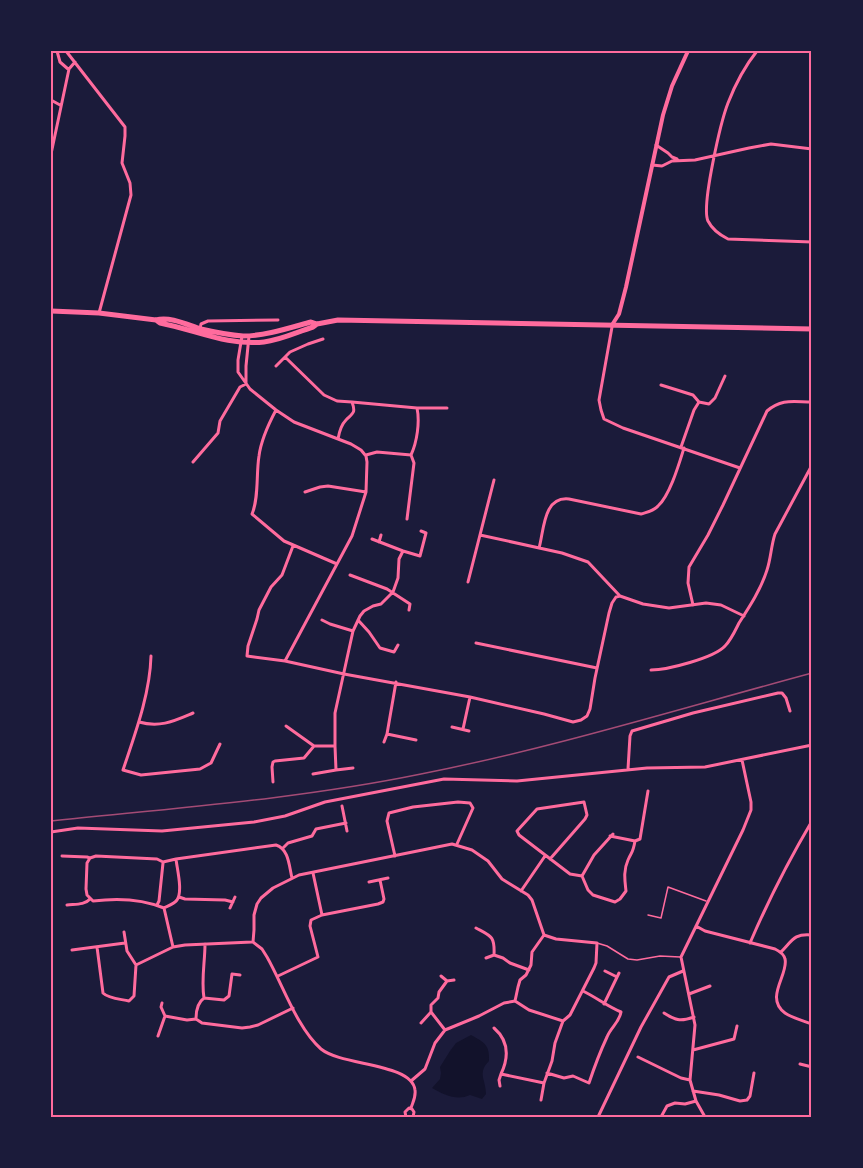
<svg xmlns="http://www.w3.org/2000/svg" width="863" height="1168" font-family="'Fira Sans Condensed',sans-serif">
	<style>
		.water { fill: #12122b }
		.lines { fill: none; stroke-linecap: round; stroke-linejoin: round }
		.service { stroke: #ff6b9d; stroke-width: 1.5 }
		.minor { stroke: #ff6b9d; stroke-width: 3 }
		.tertiary { stroke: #ff6b9d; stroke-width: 4 }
		.primary { stroke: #ff6b9d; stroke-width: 5 }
		.rail { stroke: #a44b75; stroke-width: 1.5 }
		.neatline { fill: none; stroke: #ff6b9d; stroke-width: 2 }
	</style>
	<rect width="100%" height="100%" fill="#1b1b3a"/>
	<path class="water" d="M471,1035C484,1042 490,1045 489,1061C477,1073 486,1080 486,1094L482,1099L470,1095C457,1101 444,1095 432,1088L440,1079L441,1073L440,1067L450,1051L456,1043Z"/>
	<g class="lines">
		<path class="service" d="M648,915L661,918L668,887L706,901
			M597,943L607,946L628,959L637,960L660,956L680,957"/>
		<path class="minor" d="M57,51L60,62L68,69
			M66,51L125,127V136L122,163L130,183L131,195L99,313
			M757,51C745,66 735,85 728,103C721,121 701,206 708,221C712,229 720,235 728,239L812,242
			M51,100L60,105
			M656,145L668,153L672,157L677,159
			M51,154L69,69L75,62
			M652,165L662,166L672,161L695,160L749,148L771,144L812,149
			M612,327L599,400L601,410L604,419L623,428L740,468
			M200,329L201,324L208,321L278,320
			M242,336L238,360V372L250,389L276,410L294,422L351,444L361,450L366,456L367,462L366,492L352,536L285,661
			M285,357L324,395L337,401L352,402C356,413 353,413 346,420C341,425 339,433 338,439
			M276,366L290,352L308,344L323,339
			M661,385L693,395L699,402
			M352,402L417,408C420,422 417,442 411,455
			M417,408H447
			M276,410C268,425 261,440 259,456C256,474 259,498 252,514L284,541L337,564
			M681,447L694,410L699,402L709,404L715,398L725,376
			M366,455L377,452L411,455
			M193,462L218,433L220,421L240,387L246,384V366L249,336
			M305,492L320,487L328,486L366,492
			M407,519L414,463L411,455
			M480,535L562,553L588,562L620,596L643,604L669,608L706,603L721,605L744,616
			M379,542L381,535
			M293,546L282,575L271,587L259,610L257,619L248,646L247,656L285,661L344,674L470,697L544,714L573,722L581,720L587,716L590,709L595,678L609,613L612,603L616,597L620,596
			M539,548C544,531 543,496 569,499L641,514C647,512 654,511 658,506C670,495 679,464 684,448
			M403,551L420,556L426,533L421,531
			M350,575L387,589L410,604L409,610
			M468,582L494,480
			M693,605L688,583L689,567L708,535L723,505L767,411C782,398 794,402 812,402
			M322,620L330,624L353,631
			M358,620L369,632L380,648L394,652L398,645
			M476,643L597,668
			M151,656C150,694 135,734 123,770L141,775L200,769L211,763L220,744
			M651,670C667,670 714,658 725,646C731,640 735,631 739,623C750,606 761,589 767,570C771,558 771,546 775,534L812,465
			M139,722C160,728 174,721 193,713
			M286,726L314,746H335V713L353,631L360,616L364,611L373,606L381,604L393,592L398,578L399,559L403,551L372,539
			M452,727L469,731
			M463,729L470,697
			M387,734L416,740
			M384,742L387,734L396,682
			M628,769L630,736L632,731L693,713L778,693H782L786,698L790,711
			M336,770L353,768
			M313,774L336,770L335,746
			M273,782L272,767L273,762L275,761L304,758L314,746
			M342,806L347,831
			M51,832L78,828L162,831L254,822L285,816L325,802L444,779L517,781L647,768L705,767L812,745
			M610,836L635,841
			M283,848L288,843L312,836L316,829L346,823
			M62,856L87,857L90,858L96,856L157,859L163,862L176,859L276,845C289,849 289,866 292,878
			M395,856L387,821L389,813L413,807L458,802L470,803L473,808L457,844
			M90,858L87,863L86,889L87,895L93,901C116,898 142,899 164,908L173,947
			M550,859L585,819L587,815L584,802L537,809L517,831L519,835L570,874L582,876L588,890L593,895L615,902L620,899L626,891C625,881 623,871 628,860C632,851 633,853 635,841L640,839L648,791
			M313,873L322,915
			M582,876L594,855L613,834
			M369,882L388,878
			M521,891L545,856
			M179,897L185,899L225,900L233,902
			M67,905C75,904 85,905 90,899
			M157,905L159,901L163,863
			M164,908C168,906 174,904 177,900C183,891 177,869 176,859
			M230,908L235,897
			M696,926L705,931L775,949C779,951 784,954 785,959C789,974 764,998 785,1013C792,1018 804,1021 812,1024
			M476,928C491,936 495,936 494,955L503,958L510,963L529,970
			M544,935L556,939L597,943L596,963L594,968L570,1015L563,1021
			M750,943C768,901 789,860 812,821
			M97,947L103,993C109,999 121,999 129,1001L134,996L136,965L127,951L124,932
			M72,950L125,943
			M781,952C792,941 794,933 812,935
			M486,958L494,955
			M136,965L173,947L185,945L252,942
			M605,971L617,977
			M278,976L318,957L310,926L311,920L322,915L378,904L383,902L384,899L380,880
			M441,976L447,981
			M689,994L710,986
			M204,998C201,980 205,962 205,944
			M515,1001L529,1010L563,1021L555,1043L552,1061L544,1083L541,1100
			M515,1001L518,987L520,980L526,975L531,965L532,952L544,935
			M162,1003L161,1007L165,1016L187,1020L196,1019L202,1023L242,1028L250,1027L258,1025L293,1008
			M604,1004L619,973
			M664,1013C675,1020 680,1022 694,1017
			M196,1019C196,1011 197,1003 204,998L224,1000L229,996L232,974L240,975
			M421,1023L431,1012
			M494,1028C509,1041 509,1057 501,1074L544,1083
			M445,1030L431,1012V1005L438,998L439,992L447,981L454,980
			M158,1036L165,1016
			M693,1050L734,1039L737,1026
			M638,1057L681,1078L690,1080
			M800,1064L812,1067
			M547,1073L564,1078L573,1076L589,1083C594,1068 600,1052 607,1037C611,1027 619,1023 621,1012C607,1006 597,998 583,991
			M411,1081L425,1069L435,1043L445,1030L479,1016L504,1003L515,1001
			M500,1086L499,1080L501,1074
			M693,1091L719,1095L740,1101L747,1100L750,1096L754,1073
			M411,1108C413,1102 416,1097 415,1090C412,1063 342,1066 321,1049C297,1028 283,985 267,957L262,949L253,942L254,930V915L257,904L261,898L273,888L299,875L452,844L472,850L488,861L502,879L528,895L532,900L544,935
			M406,1117L405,1112L409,1108L412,1109L414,1112L413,1117
			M598,1117L641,1027L669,977L683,971
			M661,1117L667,1106L675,1103L685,1104L696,1101
			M705,1117L696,1101L690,1080L695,1025L681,957L743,830L751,810V802L742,760"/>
		<path class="tertiary" d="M612,325L619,314L626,287L663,115L672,86L688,51"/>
		<path class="primary" d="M51,311L99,313L156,320C170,316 188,325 201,329C214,332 229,335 243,336C265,336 289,328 311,322L317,324L338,320L812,329
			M156,320L160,323C196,330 227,346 264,342C281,340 297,332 313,327L317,324"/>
		<path class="rail" d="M51,821C175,808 299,799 421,774C553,748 682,708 812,673"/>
	</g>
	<rect width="863" height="1168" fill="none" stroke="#1b1b3a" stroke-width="105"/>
	<rect x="52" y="52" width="758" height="1064" class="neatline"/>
</svg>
